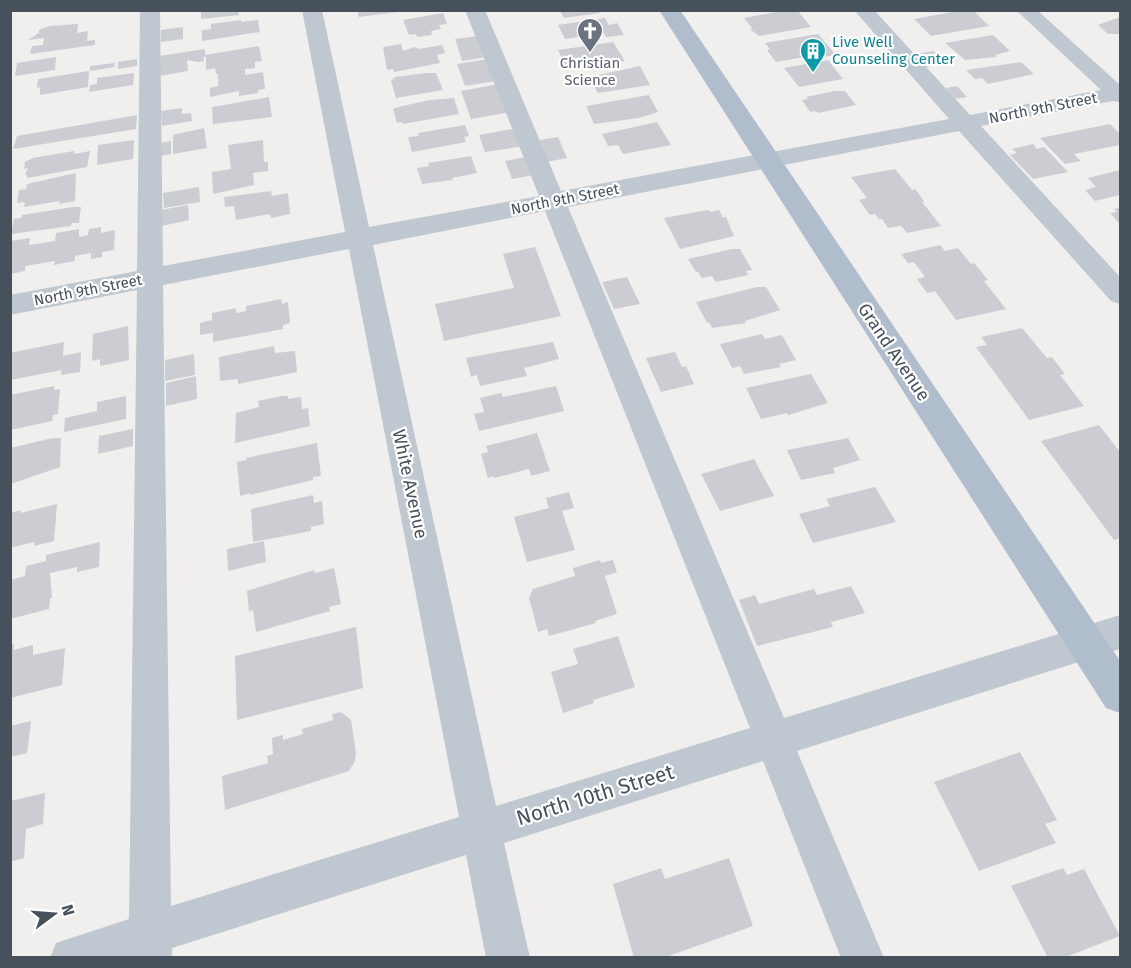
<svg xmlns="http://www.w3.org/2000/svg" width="1131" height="968" font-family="'Fira Sans',sans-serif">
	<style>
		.building { fill: #cbcdd3 }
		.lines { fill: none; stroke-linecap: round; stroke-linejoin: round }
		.minor { fill: #bfc8d0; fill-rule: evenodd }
		.major { fill: #afbdcc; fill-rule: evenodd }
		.labels { text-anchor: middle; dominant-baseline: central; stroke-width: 4.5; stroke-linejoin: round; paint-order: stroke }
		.far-culture-label { font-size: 15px; fill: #0d838f; stroke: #fff; text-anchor: start }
		.far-worship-label { font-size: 15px; fill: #5b616d; stroke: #fff }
		.far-street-label { font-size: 15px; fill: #47515b; stroke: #fff }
		.street-label { font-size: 18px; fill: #47515b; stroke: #fff }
		.near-street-label { font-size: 21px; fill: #47515b; stroke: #fff }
	</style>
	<rect width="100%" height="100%" fill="#f1eeee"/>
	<path class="building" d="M201,10H238L239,15L201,19Z
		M357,10H396L397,12L359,17Z
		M560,10H598L600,13L564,18Z
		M787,10H797L811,27L759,36L751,30L752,28L744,18Z
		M964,10H973L989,26L931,36L914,19Z
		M443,13L447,24L439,25L441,29L431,31L432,35L417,37L416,34L409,35L403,20Z
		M1120,17V34H1108L1098,25Z
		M605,18L609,25L617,23L624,35L606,37L604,33L565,39L558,25Z
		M241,20V22L258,20L260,32L202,41V30L211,29V24Z
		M78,24L77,33L88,31L87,41L95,40V45L30,54L32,46L43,45L44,38L28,40L39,33V30L50,26Z
		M183,27V39L161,42V30Z
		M818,34L836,55L812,59L810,56L776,62L767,50L770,49L765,43Z
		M993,35L1010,51L995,55L996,57L965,60L945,43Z
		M479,36L487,57L462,61L455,39Z
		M613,42L625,61L614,63L612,60L566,67L558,50Z
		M401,44L403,51L415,47L419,49L442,45L445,53L437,55L440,63L394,72L393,69L387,70L383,47Z
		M259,46L262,61L255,62V68L245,69V75L263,72L265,89L258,90V93L239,96V91L210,97V88L218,86V74H216L215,68L206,70V57H203L204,61L198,62L187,60L188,71L159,76V56L205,49V55Z
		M933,51L945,64L926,67L914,54Z
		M56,57L55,70L15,76L17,63Z
		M137,59V66L118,69V62Z
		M488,59L496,81L465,86L457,64Z
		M828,60L843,79L799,87L784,68Z
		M1021,62L1034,74L988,84L982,78L975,79L966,70Z
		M115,63L114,67L90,71V66Z
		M640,66L650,85L598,93L589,77Z
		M89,71L88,87L40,95V87L37,88L38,79Z
		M134,73L133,85L89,92L90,85L97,84V78Z
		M426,73H436L443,90L396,98L391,81L395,77Z
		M499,84L512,112L471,119L461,91Z
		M957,86L967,97L955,99L946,88Z
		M835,91H845L856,105L818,113L816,111L810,112L802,100L808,99L806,97Z
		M649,95L658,112L639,118L594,124L586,106Z
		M269,97L272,117L213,124L212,107Z
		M454,98L459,114L403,124L402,122L397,123L393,109L398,107L430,100Z
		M182,108V114L191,113L192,121L162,126L161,111Z
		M137,115L136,129L13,149L17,136Z
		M657,122L671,145L623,154L618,145L608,146L602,134Z
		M1110,124L1120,134V145L1074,154L1081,161L1065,164L1040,138Z
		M465,125L469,136L464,137L466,142L412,152L408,137L419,136L418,133Z
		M204,128L207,148L173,154V135Z
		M517,128L524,146L485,152L479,135Z
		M558,137L567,158L546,162L539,140Z
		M134,140L133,159L97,165L98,145Z
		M263,140L264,162H268V171L253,173L254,185L213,194L212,172L231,169L228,145Z
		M171,141V154L160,156L159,143Z
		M1033,144L1037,149L1044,147L1068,172L1033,179L1010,155L1017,153L1012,149Z
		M74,151V154L90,151L87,167L27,178V175H25L28,168L24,169L25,162L33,158Z
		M471,156L477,173L452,178L453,180L422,184L417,168L429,166L428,163Z
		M526,157L534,175L512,179L505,161Z
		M895,169L912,190L915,189L924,201L922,202L941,226L907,233L901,226L888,228L882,219H879L875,214L870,215L859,200L867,198L851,177Z
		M1120,170V195L1095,201L1085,190L1096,187L1088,178Z
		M76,173L75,201L59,204L60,201L24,207L25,202L17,203L19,190L26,189L27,184Z
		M199,187L200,202L164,208L163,193Z
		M271,191L272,196L288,193L290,214L271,218L270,214L236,220L234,206L225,207L224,197Z
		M188,205L189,220L162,226L161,210Z
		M73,207H81L79,223H72L71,226L11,234L14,219L21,218L22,215Z
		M1120,208V224L1110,213L1117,212L1114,209Z
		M708,210L710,212L719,210L723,218L726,217L734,236L680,249L664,218Z
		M101,227V233L115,230L114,250L102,252V257L91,259V253L75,256V261L54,265L55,261L25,266V271L10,274V241L30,238L29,245L55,241L56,233L79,229V237L88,235L89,229Z
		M940,245L945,251L958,248L971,264L974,263L988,280L984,281L1006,309L956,320L935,291L927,293L917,279L925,277L914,262L908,263L901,254Z
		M535,247L561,316L444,341L435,304L514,288L503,254Z
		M732,249H740L752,270L746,271L748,275L716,282L712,276L702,278L698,272H696L688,259Z
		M627,277L640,304L614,309L602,282Z
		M757,287H766L780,310L745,321L746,323L712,328L709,322L707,323L696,302Z
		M281,299L282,304L288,302L290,323L283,325V329L213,342V333L200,335V323L212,320V313L236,308V313L246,311V306Z
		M128,326L129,360L100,366V359L92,361L93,334Z
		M1022,328L1047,358L1052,357L1065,374L1060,375L1084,406L1029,420L976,347L987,345L981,337Z
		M762,334L765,339L782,335L796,360L779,364L781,367L744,374L740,366L732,368L720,344Z
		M64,342L63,356L81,352L80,372L61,375L62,370L10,380V353Z
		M553,342L559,359L524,368L527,376L480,386L477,375L471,377L466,358Z
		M274,346L275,353L295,351L297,372L238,384V379L220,381L219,357Z
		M675,352L682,367L686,366L694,384L661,392L646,358Z
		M194,354L195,375L165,381V360Z
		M811,374L828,403L788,415L787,413L761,419L746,388Z
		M196,376L197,399L166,406V383Z
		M54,386V390L60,389L58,414L53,415L52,421L10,430V395Z
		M556,386L564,411L479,431L474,414L484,412L480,398L501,393L503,397Z
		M126,396V419L64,432L65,418L97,411V402Z
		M282,396H288V399L301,397L302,409L308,408L310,426L235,443L236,413L259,407L258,401Z
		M1099,425L1120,452V538L1114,540L1041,441Z
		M133,429V446L98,454L99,436Z
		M537,433L550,471L531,476L529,469L494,478L493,476L488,478L481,454L488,452L486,446Z
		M53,438H61L60,467L11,484L10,448Z
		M848,438L860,460L833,468L835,473L801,480L787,450Z
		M317,443L321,476L313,477V480L250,495V493L240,496L237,462L247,460L246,458Z
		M754,459L774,496L720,511L701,474Z
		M875,487L896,522L813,543L799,514L830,506L826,499Z
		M569,492L574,508L562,511L575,550L527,562L514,517L549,508L546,498Z
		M313,495L314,503L322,501L324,524L311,527V531L253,542L251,509Z
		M57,504L54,541L34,546V542L10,548V513L21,510L20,513Z
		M264,541L266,562L228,571L227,549Z
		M100,542L99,567L77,572V567L50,573L52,598L50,599L49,609L10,619V580L25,576L26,566L46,561V555Z
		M600,560L601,563L613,560L617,572L605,576L617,614L595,621L596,623L549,636L547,629L538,632L529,598L533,589L575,576L573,568Z
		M334,568L341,604L329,607L330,611L256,632L253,610L249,612L247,591L314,570L315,573Z
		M851,586L865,613L831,622L833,627L757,646L739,600L755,595L759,604L814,589L817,595Z
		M356,627L363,688L237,720L235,656Z
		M618,636L635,687L593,700L594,703L563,713L551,672L578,664L573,649Z
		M14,644L13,650L33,645V655L65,648L62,685L10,698V645Z
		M341,712L351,720L356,752L355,761L349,771L225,810L222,776L268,763L267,756L273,754L272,738L283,735V740L303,734L302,729L333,720L332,714Z
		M31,721L27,753L10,757V726Z
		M1020,752L1057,820L1045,824L1056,843L979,871L934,782Z
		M45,793L43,824L26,829L24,858L10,862V801Z
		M729,858L753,926L663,958H634L613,884L661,868L665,879Z
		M1063,868L1067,875L1084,869L1120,936L1063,958H1048L1011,886Z"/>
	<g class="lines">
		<path class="minor" d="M140,10H160L163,266L345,232L302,10H322L369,227L539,196L465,10H485L561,191L949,119L854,10H874L970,115L1101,90L1016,10H1037L1120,85V102L1113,101L981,126L1120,277V304L1111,301L959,131L568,207L784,718L1120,615V649L797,751L884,958H841L763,761L504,843L530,958H486L466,855L172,948V958H50L56,943L129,919L137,290L10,315V295L137,271ZM545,211L750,728L496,806L373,245ZM349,249L459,817L171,906L163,285Z"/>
		<path class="major" d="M659,10H680L1120,661V713L1106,708Z"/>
	</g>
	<defs>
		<symbol id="church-pin" viewBox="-11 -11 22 30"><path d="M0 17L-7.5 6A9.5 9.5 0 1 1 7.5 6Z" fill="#6b7280" stroke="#fff"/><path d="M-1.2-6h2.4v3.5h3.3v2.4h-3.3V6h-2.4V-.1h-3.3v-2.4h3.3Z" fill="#fff"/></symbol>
		<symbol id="building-pin" viewBox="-11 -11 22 30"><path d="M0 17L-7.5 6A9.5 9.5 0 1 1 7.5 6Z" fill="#0f9aa8" stroke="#fff"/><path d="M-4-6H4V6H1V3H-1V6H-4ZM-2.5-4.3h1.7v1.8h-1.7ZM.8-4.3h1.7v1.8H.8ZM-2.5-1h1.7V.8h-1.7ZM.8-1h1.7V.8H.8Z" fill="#fff"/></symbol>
	</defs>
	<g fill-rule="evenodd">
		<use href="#church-pin" x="575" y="16" width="30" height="40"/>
		<use href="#building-pin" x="798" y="36" width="30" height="40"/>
	</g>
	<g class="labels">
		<g class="far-culture-label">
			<text x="832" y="42">Live Well<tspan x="832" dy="17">Counseling Center</tspan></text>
		</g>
		<g class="far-worship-label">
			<text x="590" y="63">Christian<tspan x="590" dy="17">Science</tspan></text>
		</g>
		<g class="far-street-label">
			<text transform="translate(1043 108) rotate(-11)">North 9th Street</text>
			<text transform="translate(565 199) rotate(-11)">North 9th Street</text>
			<text transform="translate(88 290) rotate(-11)">North 9th Street</text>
		</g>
		<g class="street-label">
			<text transform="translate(894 352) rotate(56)">Grand Avenue</text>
			<text transform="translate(410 484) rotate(78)">White Avenue</text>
		</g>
		<g class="near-street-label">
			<text transform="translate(595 795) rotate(-17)">North 10th Street</text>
		</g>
	</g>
	<rect width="1131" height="968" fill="none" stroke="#47515b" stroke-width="24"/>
	<g transform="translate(54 914) rotate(74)" stroke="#ffffff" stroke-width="4.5" paint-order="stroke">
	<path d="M0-4.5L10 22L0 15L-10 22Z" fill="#47515b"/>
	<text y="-9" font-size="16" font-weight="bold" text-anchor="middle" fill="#47515b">N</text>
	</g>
</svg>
